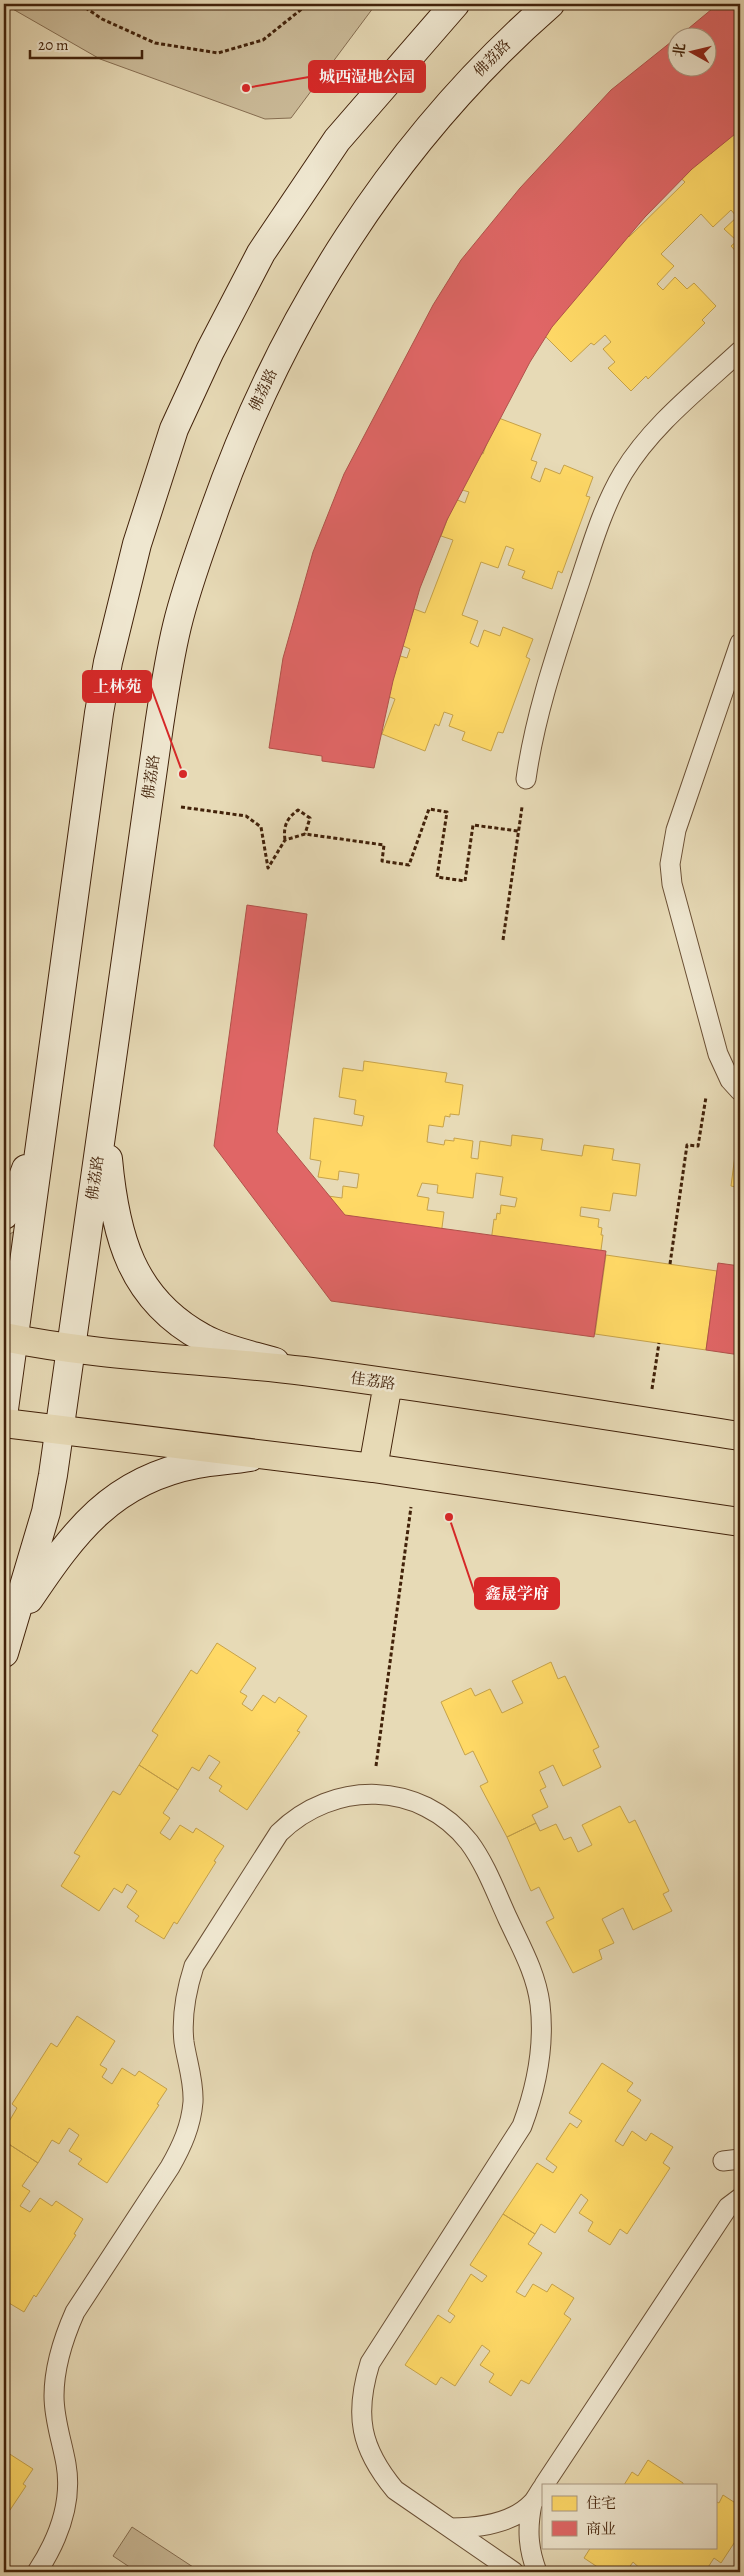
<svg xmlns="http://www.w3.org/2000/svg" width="744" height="2576" font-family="Alegreya,'Noto Serif SC',serif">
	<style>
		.green { fill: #cbbb99; stroke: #866e52 }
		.homes { fill: #ffd966; stroke: #c6a24a }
		.shops { fill: #e06666; stroke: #b1524a }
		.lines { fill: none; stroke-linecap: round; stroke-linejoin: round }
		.service-casing { stroke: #6b5035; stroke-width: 21 }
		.secondary-casing { stroke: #42220a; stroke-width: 30 }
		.primary-casing { stroke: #42220a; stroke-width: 30 }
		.path { stroke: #42220a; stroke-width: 3; stroke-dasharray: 4 2.5; stroke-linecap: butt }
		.service { stroke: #efe7d0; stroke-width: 19 }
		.secondary { stroke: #efe7d0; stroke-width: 28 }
		.primary { stroke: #e7dab6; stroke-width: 28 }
		.labels { text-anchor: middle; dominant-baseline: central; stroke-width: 5; stroke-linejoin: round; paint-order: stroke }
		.street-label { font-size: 15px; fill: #42220a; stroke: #efe7d0 }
		.leader { fill: none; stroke: #d62828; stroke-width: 2 }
		.callout-dot { fill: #d62828; stroke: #efe7d0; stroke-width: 2 }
		.callout { fill: #d62828; stroke: #d62828; stroke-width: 2 }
		.callout-label { font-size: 16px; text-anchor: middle; font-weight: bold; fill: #fff }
	</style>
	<rect width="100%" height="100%" fill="#e7dab6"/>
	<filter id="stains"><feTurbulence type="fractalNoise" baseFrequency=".004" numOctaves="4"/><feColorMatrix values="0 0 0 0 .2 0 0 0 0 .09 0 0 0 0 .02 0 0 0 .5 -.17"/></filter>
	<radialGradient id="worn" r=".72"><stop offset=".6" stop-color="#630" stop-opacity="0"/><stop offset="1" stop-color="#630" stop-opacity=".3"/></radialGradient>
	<path class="green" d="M4,4H376L291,118L265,119L100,59Z
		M13,1232L15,1234L8,1287L4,1286V1238Z
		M132,2527L193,2567L189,2572H137L113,2556Z"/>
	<path class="homes" d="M740,110V256L731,246L737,241L724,229L737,217L731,210L713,227L701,214L661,254L674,266L657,284L663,290L675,277L687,289L694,283L716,306L702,320L705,323L648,379L646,376L631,391L608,368L615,362L603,349L611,342L605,335L594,345L591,343L571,362L538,329L566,302L556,292L586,263L593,270L600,263L593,256L621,228L629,237L685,182L676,174L704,147L711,154L719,146L712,138Z
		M496,417L541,434L531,460L537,462L531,478L540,482L545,468L560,474L564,465L593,477L586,496L590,497L562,573L558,571L552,589L522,578L525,571L508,565L514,549L506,546L498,568L481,562L462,615L478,621L470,643L478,647L484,630L500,636L503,627L533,639L526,657L530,659L503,733L498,732L491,751L462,740L465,732L449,726L453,715L444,712L439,726L435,724L425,751L382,734L395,699L382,694L397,655L407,658L410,649L401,645L414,609L425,613L453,540L441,536L455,499L465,503L469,492L459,489L473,451L483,454Z
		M364,1061L447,1073L445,1082L463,1085L459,1115L450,1114V1117L445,1116L443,1127L429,1125L427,1142L444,1145L445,1140L454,1141V1138L473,1141L471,1158L478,1159L480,1141L511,1146L512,1135L543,1139L541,1150L582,1156L584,1145L614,1149L612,1160L640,1164L636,1196L613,1193L610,1211L581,1207L580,1216L599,1219L598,1227L602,1228L601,1235H603L599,1265L568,1260L567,1264L518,1257L519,1253L490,1249L494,1219L496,1220L497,1213L500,1214L501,1205L515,1207L517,1198L500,1195L503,1177L476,1173L473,1198L437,1193L438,1185L422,1183L417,1196L429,1198L427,1210L444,1212L440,1243L407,1238L406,1247L356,1240L357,1231L324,1226L328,1196L342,1198L343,1186L357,1188L359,1174L339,1171L338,1180L318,1177L321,1161L310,1159L314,1118L362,1126L364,1116L354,1114L356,1100L339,1097L343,1068L363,1071Z
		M735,1155L740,1156V1188L731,1186Z
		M606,1255L717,1271L706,1350L595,1334Z
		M217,1643L256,1668L240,1692L247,1696L242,1704L252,1711L263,1695L275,1703L279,1697L307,1716L297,1731L300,1732L247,1810L219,1791L222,1786L209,1778L220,1762L209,1755L199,1771L192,1767L178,1790L139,1765L158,1735L152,1731L191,1670L197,1674Z
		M551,1662L558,1679L565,1676L599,1747L593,1750L601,1767L563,1786L553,1765L539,1772L546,1787L540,1790L548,1807L532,1815L536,1823L507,1837L480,1786L488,1782L473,1751L465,1755L441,1702L471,1688L475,1696L490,1689L502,1713L523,1703L512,1681Z
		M139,1765L178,1790L163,1813L170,1818L160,1833L170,1840L180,1825L193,1833L196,1828L224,1846L214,1861L216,1862L177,1924L174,1922L164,1939L135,1921L139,1916L127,1907L137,1891L127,1884L122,1893L114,1888L99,1911L61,1886L80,1856L74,1853L113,1791L120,1795Z
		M620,1806L629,1823L635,1820L669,1891L663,1894L672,1911L633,1930L623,1908L602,1919L614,1943L599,1950L602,1959L573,1973L546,1922L554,1918L539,1887L531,1891L507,1837L536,1823L540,1831L556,1824L564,1840L571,1837L578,1852L592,1845L582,1825Z
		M77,2016L115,2041L100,2065L107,2069L102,2077L112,2084L122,2068L135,2076L139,2071L167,2089L157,2104L159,2105L107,2183L78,2164L82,2159L69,2151L79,2135L69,2128L59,2144L52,2140L38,2163L4,2141V2130L17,2108L12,2104L51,2043L57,2047Z
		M602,2063L633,2083L627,2091L641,2100L615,2141L623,2146L632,2131L646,2141L651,2133L673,2147L663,2163L670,2168L627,2234L620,2229L610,2245L588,2231L593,2222L579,2213L588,2200L581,2194L555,2233L541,2224L535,2234L503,2214L537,2163L553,2173L557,2167L546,2159L570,2123L577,2128L582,2121L569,2113Z
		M4,2141L38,2163L22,2186L30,2191L20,2206L30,2212L40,2198L52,2206L56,2201L83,2219L74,2234L76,2235L36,2297L34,2295L24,2312L4,2300Z
		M503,2214L535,2234L528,2244L542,2253L516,2292L525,2297L533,2284L547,2292L552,2284L574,2298L564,2314L571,2319L529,2384L521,2380L511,2396L489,2382L494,2374L480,2365L490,2351L482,2345L455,2386L441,2377L436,2385L405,2365L438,2315L450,2323L455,2316L448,2311L471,2274L482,2282L487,2276L470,2265Z
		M5,2451L33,2469L23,2484L26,2486L4,2519Z
		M648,2460L683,2483V2485H624L632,2472L638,2476Z
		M723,2495L740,2506V2534L721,2563L714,2558L705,2572H644L633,2562L626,2572H605L584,2558L591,2547H715V2501L719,2503Z"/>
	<path class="shops" d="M718,4H740V130L692,169L645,217L552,327L530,362L447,520L420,588L393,681L374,768L322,761V756L269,748L283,658L313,552L344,474L433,305L461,260L520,188L611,90L676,38V68H706V38H677Z
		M247,905L307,914L277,1132L345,1215L606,1251L594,1337L331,1301L214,1146Z
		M718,1263L740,1266V1355L706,1350Z"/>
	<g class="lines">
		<defs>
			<path id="service" d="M740,643L676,830L670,864L672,884L718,1054L730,1080L740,1091
				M526,779C535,715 556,654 576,593C590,552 601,510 623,473C652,425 699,389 740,351
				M723,2161L740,2159
				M544,2485L728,2207L740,2198
				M532,2504C527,2529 528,2548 537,2572
				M450,2528C477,2528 512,2524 532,2503C536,2499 539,2492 543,2487
				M37,2572C58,2540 73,2504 66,2464C62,2441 54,2420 54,2396C54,2366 63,2339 75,2312L170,2167C182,2146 191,2126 193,2102C194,2081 187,2062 184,2042C181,2015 186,1991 194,1966L279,1833C333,1780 420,1780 469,1842C486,1865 496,1893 508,1919C521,1947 536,1973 540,2004C545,2047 537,2086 522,2126L370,2363C354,2415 360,2448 395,2490L514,2572"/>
			<path id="secondary" d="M108,1159C115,1235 131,1299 203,1338C224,1350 252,1355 275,1362
				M4,1215L15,1198L26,1169
				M4,1409L99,713L108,662L137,544L174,429L210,351L261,253L337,140L455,4
				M29,1599C74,1532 112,1480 197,1464C214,1461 232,1460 250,1457
				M4,1653L46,1512L53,1475L159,726C164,693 169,659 177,626C186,588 200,551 213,514C281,320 394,140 550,4"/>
			<path id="primary" d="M4,1337C100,1357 206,1359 304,1371C449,1390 595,1414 740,1436
				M4,1423L373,1468L740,1522
				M373,1468L388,1383"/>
		</defs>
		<use href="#service" class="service-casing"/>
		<use href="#secondary" class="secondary-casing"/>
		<use href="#primary" class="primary-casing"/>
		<path class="path" d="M80,4L102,19L155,43L218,53L263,40L308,4
			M181,807L246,816L261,827L268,868L285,840L305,834L384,845L382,861L409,865L429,809L447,812L437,877L465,881L473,825L518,831
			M285,840C283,826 287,818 298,810L310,818L305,834
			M503,940L522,807
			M670,1264L687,1145L698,1146L706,1097
			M652,1389L659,1343
			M376,1766L411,1507"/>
		<use href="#service" class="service"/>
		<use href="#secondary" class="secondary"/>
		<use href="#primary" class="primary"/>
	</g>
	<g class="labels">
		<g class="street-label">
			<text transform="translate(492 58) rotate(-45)">佛荔路</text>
			<text transform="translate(263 390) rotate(-65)">佛荔路</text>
			<text transform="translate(151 777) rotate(-82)">佛荔路</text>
			<text transform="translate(95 1178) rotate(-82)">佛荔路</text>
			<text transform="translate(373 1381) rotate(8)">佳荔路</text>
		</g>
	</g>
	<path class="leader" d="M246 88L309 77M183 774L151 687M449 1517L475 1594"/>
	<g class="callout-dot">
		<circle cx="246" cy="88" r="5"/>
		<circle cx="183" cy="774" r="5"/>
		<circle cx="449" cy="1517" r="5"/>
	</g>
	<g class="callout">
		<rect x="309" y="61" width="116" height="31" rx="5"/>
		<rect x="83" y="671" width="68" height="31" rx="5"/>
		<rect x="475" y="1578" width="84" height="31" rx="5"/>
	</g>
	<g class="callout-label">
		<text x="367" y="82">城西湿地公园</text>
		<text x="117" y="692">上林苑</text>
		<text x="517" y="1599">鑫晟学府</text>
	</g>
	<rect width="744" height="2576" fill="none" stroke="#e7dab6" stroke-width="20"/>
	<rect x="5" y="5" width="734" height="2566" fill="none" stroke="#42220a" stroke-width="2.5"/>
	<rect x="10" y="10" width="724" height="2556" fill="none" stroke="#42220a"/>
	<rect x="542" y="2484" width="175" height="65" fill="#efe7d0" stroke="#aa9881"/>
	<rect x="552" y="2496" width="25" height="15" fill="#ffd966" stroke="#aa9881"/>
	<text x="586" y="2508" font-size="15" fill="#42220a">住宅</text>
	<rect x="552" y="2521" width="25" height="15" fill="#e06666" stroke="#aa9881"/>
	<text x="586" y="2534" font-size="15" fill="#42220a">商业</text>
	<g transform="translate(692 52) rotate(278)"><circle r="24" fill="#efe7d0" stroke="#aa9881"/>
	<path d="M0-4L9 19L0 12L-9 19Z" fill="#8f2418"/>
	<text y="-8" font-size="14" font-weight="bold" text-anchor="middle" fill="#42220a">北</text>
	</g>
	<path d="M30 50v8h112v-8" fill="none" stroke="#42220a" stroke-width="2.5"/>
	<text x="38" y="50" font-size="15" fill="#42220a" stroke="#efe7d0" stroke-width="4" paint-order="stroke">20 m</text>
	<rect width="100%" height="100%" filter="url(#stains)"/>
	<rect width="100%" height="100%" fill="url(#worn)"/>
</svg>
